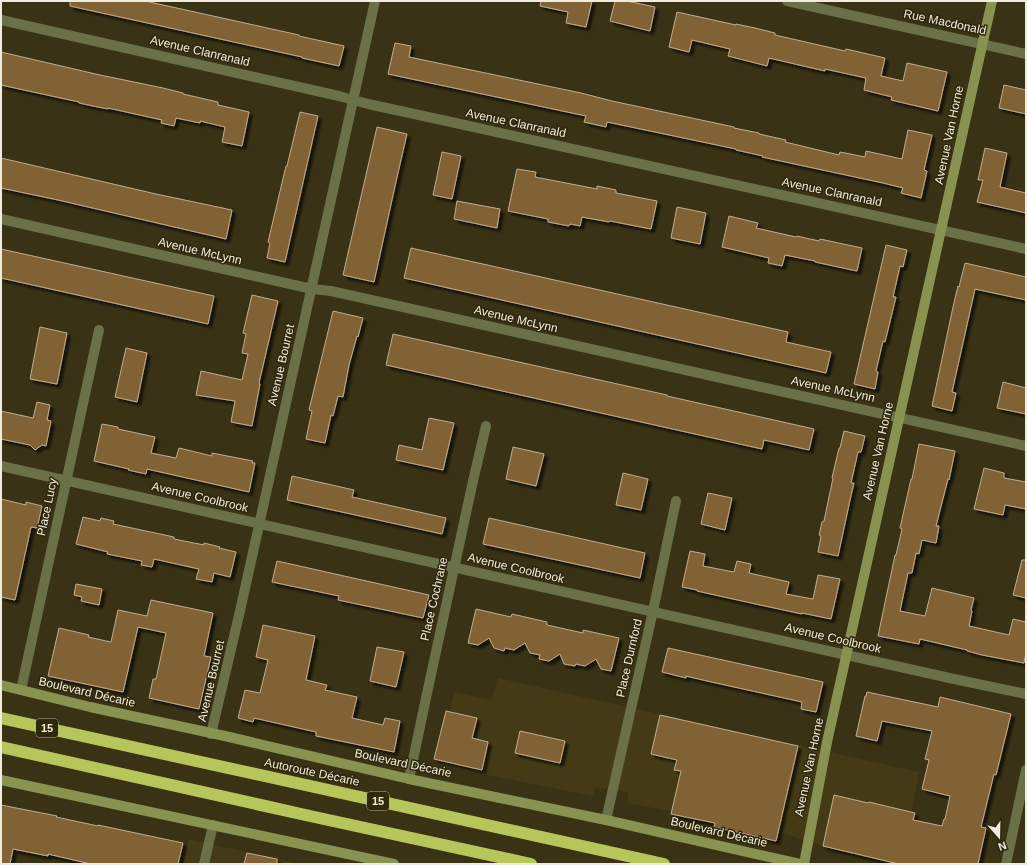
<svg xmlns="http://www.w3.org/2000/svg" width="1027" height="865" font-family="Arial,sans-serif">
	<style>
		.built { fill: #443b16 }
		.building { fill: #816235; stroke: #c1ac90; filter: url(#shadow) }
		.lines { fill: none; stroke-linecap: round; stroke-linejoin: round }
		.street { stroke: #6a7048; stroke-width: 10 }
		.secondary { stroke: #899351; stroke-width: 10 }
		.highway { stroke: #b7c65b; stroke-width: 12 }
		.labels { text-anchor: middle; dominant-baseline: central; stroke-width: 3; stroke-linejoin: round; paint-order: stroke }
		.shield { fill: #2f280b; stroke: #b7b29d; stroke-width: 1 }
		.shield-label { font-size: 11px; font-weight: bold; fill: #f1eddc }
		.street-label { font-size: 12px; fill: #f1eddc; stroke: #2f280b }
	</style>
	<defs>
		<filter id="shadow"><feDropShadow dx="3.5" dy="3.5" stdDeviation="1" flood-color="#0009"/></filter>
	</defs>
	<rect width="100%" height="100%" fill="#393215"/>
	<path class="built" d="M498,678L919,772L902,864H894L823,846L785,834L628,803V792L595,787L593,796L438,765L454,692L491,700Z
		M189,839L300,864H183Z"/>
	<path class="building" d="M70,1H145L299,35V36L344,46L339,66L302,58V57L70,6Z
		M541,1H592L586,27L566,23L568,12L540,6Z
		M615,1H627L655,7L650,31L610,21Z
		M677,12L736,25V24L755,28L775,33V35L845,51L846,49L885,58L881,76L903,81L907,63L947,72L938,111L891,100L892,97L864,90L866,78L825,69V71L769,58L767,66L728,56L730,49L692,40L689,52L669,47Z
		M395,43L411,46L409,57L581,93L612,101L734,127V128L759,133V134L786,140L785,142L839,155L840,152L865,157L866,151L902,159L908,130L932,135L924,170L927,171L921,198L901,193L903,188L883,183L762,157L763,156L736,150V149L607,122L606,127L584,122L586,116L388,74Z
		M1,52L100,75L163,88L183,93V94L218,102V105L249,112L242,146L222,142L225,127L200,121V123L176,118L174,126L161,123L162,120L108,108V109L93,106L79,103V102L1,85Z
		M1004,85L1026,90V114L999,108Z
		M300,112L318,116L285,262L267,258L270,243L268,242L286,166H287Z
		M377,127L407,134L397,177L374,282L343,275Z
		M985,148L1007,153L1000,187L1026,193V213L977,202L983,180H978Z
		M442,152L461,156L452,199L433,195Z
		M1,158L156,194L232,210L226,239L58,200L1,188Z
		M517,169L536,172L535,177L597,189V186L616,190V193L657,201L651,229L610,221L609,222L582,217L580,226L570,224L569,226L548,222V219L508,211Z
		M457,201L500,209L497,228L454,219Z
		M677,207L706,213L700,244L671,238Z
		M729,216L758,223L756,228L796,237L797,236L819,241L820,239L862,248L857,271L815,262V261L785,255L782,266L768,263L769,258L722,247Z
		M886,245L907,250L903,267L900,266L893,297H896L885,342L883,341L876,371L878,372L875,389L854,384Z
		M411,248L788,332L786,342L831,352L826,373L404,278Z
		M1,249L214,296L208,324L1,278Z
		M965,263L1026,277V300L975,289L952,392L956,393L952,411L932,406L953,307L958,286L959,287Z
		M252,295L278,301L259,383L260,384L252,426L231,422L235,401L196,395L201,371L242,380L248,354L242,353L246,334L243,333Z
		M333,311L363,318L358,337L357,336L349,365L343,397L338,396L333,416L331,415L325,443L306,439L312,411L309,410Z
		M40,327L67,333L57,384L30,379Z
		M393,334L667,395V396L814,429L809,450L764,440L762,449L386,365Z
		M126,348L147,353L137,402L115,397Z
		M1003,382L1026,388V414L997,408Z
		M37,402L50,405L47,420L51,421L46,446L42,445L35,450L30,445L1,439V411L33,418Z
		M429,418L454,423L443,470L396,460L399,445L422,450Z
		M102,424L118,427V429L155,437L151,453L176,458L179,448L212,456V453L253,461L252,463H255L249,492L147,469L146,474L128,470L129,469L94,461Z
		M844,431L865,436L861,452H858L851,483H854L850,500L838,556L818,552L821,536L819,535L822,522L824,521L833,478H832L839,448H840Z
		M919,444L955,451L949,480L948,479L936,526H939L936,543L922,540L919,554L916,553L912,573H908L900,611L925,616L932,588L974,598L971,610L972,611L969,626L1009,635L1013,619L1026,622V652L1024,663L982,655L967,651V650L920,639L919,644L878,636L895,555H896L902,529L900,528L911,479H912Z
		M513,447L544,454L536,486L506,479Z
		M984,468L1004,473V478L1026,482V509L1005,505L1003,515L974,509Z
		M623,473L648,479L641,510L616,505Z
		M292,476L354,490L352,497L446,518L442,534L287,500Z
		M708,493L732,498L725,530L701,524Z
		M1,499L26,505V502L42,506L37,528L31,527L15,600L1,597Z
		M83,517L100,521L101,518L114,521L113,524L174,537V539L204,545V543L220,547L219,548L236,552L230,577L214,573L212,582L196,579L199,569L154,559L152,567L141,565L142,561L107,554L108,552L76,544Z
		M489,518L645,553L640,578L483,544Z
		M690,551L705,554L703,566L734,572L737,561L751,564L749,573L789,582L786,594L813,599L818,575L840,579L831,619L802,613V614L751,603L697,591V590L682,587Z
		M1022,560H1026V598L1013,595Z
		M277,561L429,595L423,618L338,600L339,596L272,582Z
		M76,584L102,589L99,605L81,601L82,597L74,595Z
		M151,600L213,613L204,656L211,657L199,709L149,698L153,679H156L166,633L138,627L123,692L48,676L59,628L89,635L88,637L111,642L118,610L147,616Z
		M476,609L511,617L512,614L547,622V625L583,633V630L619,638L611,671L601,669L596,659L585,666L576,664L575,666L564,664L560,654L549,661L539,659L540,655L530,653L525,643L514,650L505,648L504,651L494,648L489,638L478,645L468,643Z
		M263,625L315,636L306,680L327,685L325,690L357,697L352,718L383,725L385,718L400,721L394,752L316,736V732L254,718L253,722L238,718L245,690L260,693L268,660L256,657Z
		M377,647L404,652L396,687L370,681Z
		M668,648L823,682L816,712L801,709L802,702L707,681L686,676V678L662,672Z
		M867,692L938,707L940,697L1011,714L996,775L994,774L981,827L986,828L978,864H899L823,846L834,795L868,803L869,802L915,813L913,820L942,826L944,819H945L950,796L922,789L929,760L925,759L932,731L882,721L877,741L856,736L865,696H866Z
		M446,711L477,718L472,738L488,742L482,770L434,759Z
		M660,715L798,746L776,841L714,827L715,823L671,814L681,771L674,770L677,760L651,754Z
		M520,731L565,741L560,763L515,753Z
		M1,805L57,816L56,817L98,826V825L183,843L178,864H91L48,854V856L13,849L10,864H1Z
		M247,853L277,859V864H244Z"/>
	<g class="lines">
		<path class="street" d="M787,1L1026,54
			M1,20L339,96L368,104L442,120L1026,249
			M1,219L312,289L331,291C563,342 795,393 1026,446
			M1,466L954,679L1026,694
			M21,690L99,330
			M211,734L240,611L375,1
			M409,779L426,698L473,481L486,426
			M606,820L653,611L676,501
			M204,864L213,825
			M1006,864L1026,770"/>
		<path class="secondary" d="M1,685L90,707L225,736L409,779L606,820L800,864
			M1,780L394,864
			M804,864L827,742L992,1"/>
		<path class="highway" d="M1,718L664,864
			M1,747L310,816L531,864"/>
	</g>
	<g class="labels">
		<g class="shield">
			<rect x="36" y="719" width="22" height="18" rx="3"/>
			<rect x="367" y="792" width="22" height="18" rx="3"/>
		</g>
		<g class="shield-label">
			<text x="47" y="728">15</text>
			<text x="378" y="801">15</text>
		</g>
		<g class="street-label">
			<text transform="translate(945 22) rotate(12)">Rue Macdonald</text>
			<text transform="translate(200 51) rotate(13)">Avenue Clanranald</text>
			<text transform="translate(516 123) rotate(12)">Avenue Clanranald</text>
			<text transform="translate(949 135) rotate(-78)">Avenue Van Horne</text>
			<text transform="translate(832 192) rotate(12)">Avenue Clanranald</text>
			<text transform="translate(200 251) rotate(13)">Avenue McLynn</text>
			<text transform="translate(516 319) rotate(13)">Avenue McLynn</text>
			<text transform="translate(281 365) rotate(-77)">Avenue Bourret</text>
			<text transform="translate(833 389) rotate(12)">Avenue McLynn</text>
			<text transform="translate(878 451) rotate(-77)">Avenue Van Horne</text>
			<text transform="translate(200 497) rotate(13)">Avenue Coolbrook</text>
			<text transform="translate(47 507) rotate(-78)">Place Lucy</text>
			<text transform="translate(516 568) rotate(13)">Avenue Coolbrook</text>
			<text transform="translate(434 599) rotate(-77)">Place Cochrane</text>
			<text transform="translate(833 638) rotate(13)">Avenue Coolbrook</text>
			<text transform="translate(629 658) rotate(-77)">Place Durnford</text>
			<text transform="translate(211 681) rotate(-77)">Avenue Bourret</text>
			<text transform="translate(87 692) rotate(13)">Boulevard Décarie</text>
			<text transform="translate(403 763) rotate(12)">Boulevard Décarie</text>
			<text transform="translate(809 767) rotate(-78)">Avenue Van Horne</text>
			<text transform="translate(312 772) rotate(12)">Autoroute Décarie</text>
			<text transform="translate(719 832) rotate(13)">Boulevard Décarie</text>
		</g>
	</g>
	<rect width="1027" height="865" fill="none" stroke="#f1eddc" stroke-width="4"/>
	<g transform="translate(999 837) rotate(160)" stroke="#2f280b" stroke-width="3" paint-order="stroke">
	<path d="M0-3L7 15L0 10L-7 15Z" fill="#f1eddc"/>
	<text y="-6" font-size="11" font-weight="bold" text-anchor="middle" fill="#f1eddc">N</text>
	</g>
</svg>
